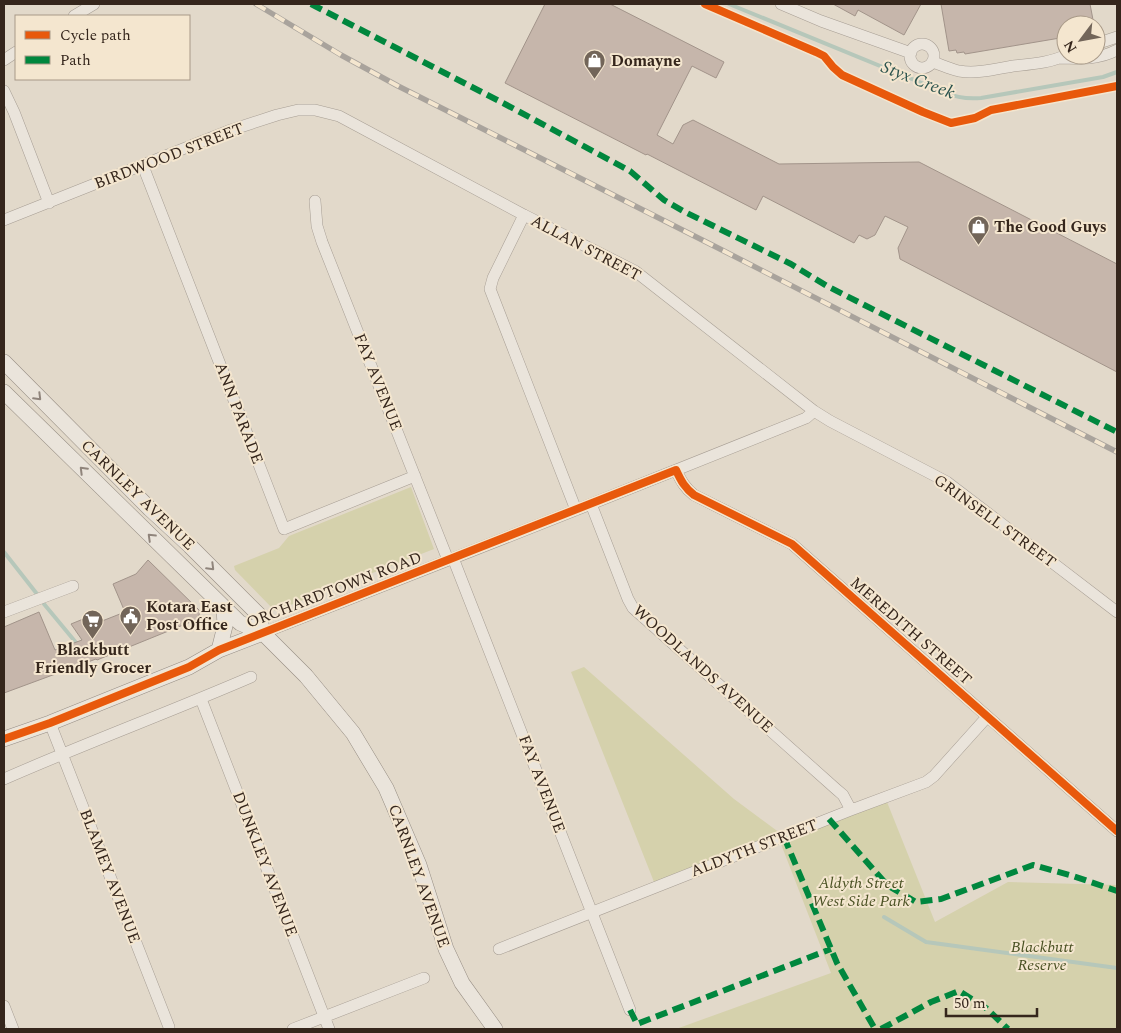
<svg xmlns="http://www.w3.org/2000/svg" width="1121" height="1033" font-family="Spectral,serif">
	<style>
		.green { fill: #d5d1ac }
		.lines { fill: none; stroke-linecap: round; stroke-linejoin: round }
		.stream { stroke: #b6c7ba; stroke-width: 4 }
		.building { fill: #c6b6ab; stroke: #a2948a }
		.street-casing { stroke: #a79e94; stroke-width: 12 }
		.secondary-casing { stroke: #978e84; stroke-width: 16 }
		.street { stroke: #eae4db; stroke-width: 11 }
		.secondary { stroke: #eae4db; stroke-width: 15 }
		.rail-casing { stroke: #a9a39c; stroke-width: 5.5 }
		.rail { stroke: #f4e6cf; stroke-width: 4; stroke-dasharray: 11; stroke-linecap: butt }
		.quiet { stroke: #00873e; stroke-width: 6; stroke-dasharray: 12 6; stroke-linecap: butt }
		.cycleway-casing { stroke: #f4e6cf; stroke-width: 11 }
		.cycleway { stroke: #e8590c; stroke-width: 8 }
		.oneway { stroke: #90857c }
		.labels { text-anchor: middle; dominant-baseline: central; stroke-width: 4; stroke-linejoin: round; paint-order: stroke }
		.poi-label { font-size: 16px; font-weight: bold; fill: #35261c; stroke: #f4e6cf; text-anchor: start }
		.street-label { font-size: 16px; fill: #35261c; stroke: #f4e6cf }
		.park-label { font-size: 16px; font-style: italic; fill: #4a5123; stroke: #f4e6cf }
		.water-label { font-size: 18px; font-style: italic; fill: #2c544e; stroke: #f4e6cf }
	</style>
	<rect width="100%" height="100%" fill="#e2d9ca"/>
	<path class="green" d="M411,487L434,549L275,611L235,570L234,566L279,548L289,536Z
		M584,667L734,799L784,836L885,797L935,922L1008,882L1117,885V1029H676L831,973L779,839L656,887L571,672Z"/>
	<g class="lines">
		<path class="stream" d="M729,4L946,93C957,98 968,99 981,98L1103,77L1117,72
			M4,552L37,594
			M44,604L78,645
			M884,917L926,942L1117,968"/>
	</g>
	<path class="building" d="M545,4H610L724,62L716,78L692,66L657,135L673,144L683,125L693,120L779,164L919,162L1117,264V372L900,259L898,248L908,227L885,216L875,235L867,239L859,235L854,243L763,196L756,210L647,154L646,155L505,83Z
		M833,4H921L904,35L858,10L855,16Z
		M941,4H1090L1094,25H1066V37L965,54L964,52L957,53L956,50L949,51Z
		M148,560L200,611L198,619L97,660L96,659L4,693V627L39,612L55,650L82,640L71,624L93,615L97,623L125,612L113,584L136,574Z"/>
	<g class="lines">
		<defs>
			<path id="street" d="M781,4L821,21L911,53
				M74,16L94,4
				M1096,44L1117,37
				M910 56a12 12 0 1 1 24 0a12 12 0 1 1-24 0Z
				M1059,58C1080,59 1098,60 1117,50
				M4,60L16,52
				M933,62C942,65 950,69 959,71C977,74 996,69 1013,66C1031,64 1050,63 1066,55
				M4,91L14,112L49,203
				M143,166L284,529L415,476
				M315,201L317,226L322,242L448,560
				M524,215L493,278L490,289L576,510
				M4,220L228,131L277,115L298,110H315L339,116L524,215L635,271L814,411L830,421L947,482L1117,612
				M676,470C681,481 685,488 694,495L792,544L1117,831
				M591,504L628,599L633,608L836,789L843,795L851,810
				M453,558L630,1010
				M4,612L73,586
				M263,633L576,510L806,418L814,411
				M201,699L329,1029
				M50,723L169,1027V1029
				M4,779C86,743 170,712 251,677
				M499,949L851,810L926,782L934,776L987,717
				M4,1006L13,1029
				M293,1029L424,978"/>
			<path id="secondary" d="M4,362L150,509L190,546L259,615L263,633
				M4,392L240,623L263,633L306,676L353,733L386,788L419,865L446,949L462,983L495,1029
				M219,650L225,626L224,607
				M4,739L50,723L189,667L219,650L263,633"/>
		</defs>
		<use href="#street" class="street-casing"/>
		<use href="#secondary" class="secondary-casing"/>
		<use href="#street" class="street"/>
		<use href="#secondary" class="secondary"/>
		<defs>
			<path id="rail" d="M256,4L341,55L398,86L720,249L1117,452"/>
		</defs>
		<use href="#rail" class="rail-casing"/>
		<use href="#rail" class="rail"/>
		<path class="quiet" d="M311,4L503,103L630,171L664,200L683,211L791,264L827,286L890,318L1117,432
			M829,819L887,885L916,902L941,899L1033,865L1073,876L1117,891
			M784,837L837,963L875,1029
			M630,1010L637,1024L831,949
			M881,1029L931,1002L959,991L986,1008L1008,1029"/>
		<defs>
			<path id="cycleway" d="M705,4L816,52L824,56L833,67L842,75L923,112L951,123L975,118L991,110L1117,86
				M4,739L50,723L189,667L219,650L676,470C681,481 685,488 694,495L792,544L1117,831"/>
		</defs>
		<use href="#cycleway" class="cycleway-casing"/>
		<use href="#cycleway" class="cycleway"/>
	</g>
	<defs><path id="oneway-chevron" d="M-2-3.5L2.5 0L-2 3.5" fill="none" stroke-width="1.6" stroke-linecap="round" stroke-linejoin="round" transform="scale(1.25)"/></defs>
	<g class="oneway">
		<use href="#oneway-chevron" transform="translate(38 397) rotate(45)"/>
		<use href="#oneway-chevron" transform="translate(83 470) rotate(-135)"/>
		<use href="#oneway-chevron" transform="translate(151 537) rotate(-136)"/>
		<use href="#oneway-chevron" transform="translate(211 567) rotate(45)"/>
	</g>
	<defs>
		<symbol id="shop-pin" viewBox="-11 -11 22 30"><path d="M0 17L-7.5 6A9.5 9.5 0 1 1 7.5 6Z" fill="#726559" stroke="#f4e6cf"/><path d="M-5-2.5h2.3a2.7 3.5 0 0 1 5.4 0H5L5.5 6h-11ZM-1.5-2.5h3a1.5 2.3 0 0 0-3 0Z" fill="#fff"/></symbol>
		<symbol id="civic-pin" viewBox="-11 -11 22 30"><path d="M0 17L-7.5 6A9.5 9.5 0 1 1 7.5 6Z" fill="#726559" stroke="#f4e6cf"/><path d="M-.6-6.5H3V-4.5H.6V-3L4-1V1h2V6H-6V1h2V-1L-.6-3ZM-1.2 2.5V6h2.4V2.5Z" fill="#fff"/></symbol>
		<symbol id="supermarket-pin" viewBox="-11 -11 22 30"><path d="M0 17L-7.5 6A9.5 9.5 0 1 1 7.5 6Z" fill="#726559" stroke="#f4e6cf"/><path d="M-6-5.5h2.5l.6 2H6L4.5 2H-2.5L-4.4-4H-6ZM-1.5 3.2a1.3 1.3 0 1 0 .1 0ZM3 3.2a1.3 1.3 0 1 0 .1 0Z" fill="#fff"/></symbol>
	</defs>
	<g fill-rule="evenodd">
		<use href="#shop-pin" x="582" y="48" width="25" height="34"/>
		<use href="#shop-pin" x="966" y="214" width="25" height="34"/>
		<use href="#civic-pin" x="118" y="604" width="25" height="34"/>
		<use href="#supermarket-pin" x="80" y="608" width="25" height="34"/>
	</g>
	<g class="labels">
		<g class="poi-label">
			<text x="611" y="61">Domayne</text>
			<text x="994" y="227">The Good Guys</text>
			<text x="146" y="607">Kotara East<tspan x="146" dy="18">Post Office</tspan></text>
			<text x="93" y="650" text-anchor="middle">Blackbutt<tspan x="93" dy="18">Friendly Grocer</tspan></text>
		</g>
		<g class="street-label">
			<text transform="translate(169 156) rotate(-21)">BIRDWOOD STREET</text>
			<text transform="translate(586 248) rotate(28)">ALLAN STREET</text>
			<text transform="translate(378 382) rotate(68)">FAY AVENUE</text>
			<text transform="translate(239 413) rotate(69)">ANN PARADE</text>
			<text transform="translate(138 495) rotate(44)">CARNLEY AVENUE</text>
			<text transform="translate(995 521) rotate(36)">GRINSELL STREET</text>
			<text transform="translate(334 590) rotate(-21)">ORCHARDTOWN ROAD</text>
			<text transform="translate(911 631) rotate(41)">MEREDITH STREET</text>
			<text transform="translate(703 669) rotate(42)">WOODLANDS AVENUE</text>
			<text transform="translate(542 784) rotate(69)">FAY AVENUE</text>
			<text transform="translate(754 848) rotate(-21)">ALDYTH STREET</text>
			<text transform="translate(265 864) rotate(69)">DUNKLEY AVENUE</text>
			<text transform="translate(110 876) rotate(69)">BLAMEY AVENUE</text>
			<text transform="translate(419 876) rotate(70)">CARNLEY AVENUE</text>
		</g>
		<g class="park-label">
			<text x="861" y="883">Aldyth Street<tspan x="861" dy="18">West Side Park</tspan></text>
			<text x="1042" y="947">Blackbutt<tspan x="1042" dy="18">Reserve</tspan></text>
		</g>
		<g class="water-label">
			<text transform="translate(918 80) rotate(21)">Styx Creek</text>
		</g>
	</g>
	<rect width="1121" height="1033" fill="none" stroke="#35261c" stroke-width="10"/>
	<rect x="15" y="15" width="175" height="65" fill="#f4e6cf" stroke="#a89987"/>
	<rect x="25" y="31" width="25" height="8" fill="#e8590c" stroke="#a89987"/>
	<text x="60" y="40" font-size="15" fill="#35261c">Cycle path</text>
	<rect x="25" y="56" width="25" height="8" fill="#00873e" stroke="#a89987"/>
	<text x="60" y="65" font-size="15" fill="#35261c">Path</text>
	<g transform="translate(1081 40) rotate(238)"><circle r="24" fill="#f4e6cf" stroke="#a89987"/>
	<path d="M0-4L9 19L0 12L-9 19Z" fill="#726559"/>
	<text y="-8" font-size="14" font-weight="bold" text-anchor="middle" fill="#35261c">N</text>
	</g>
	<path d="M946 1008v8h91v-8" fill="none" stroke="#35261c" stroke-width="2.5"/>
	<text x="954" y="1008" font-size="15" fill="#35261c" stroke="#f4e6cf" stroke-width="4" paint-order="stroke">50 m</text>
</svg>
